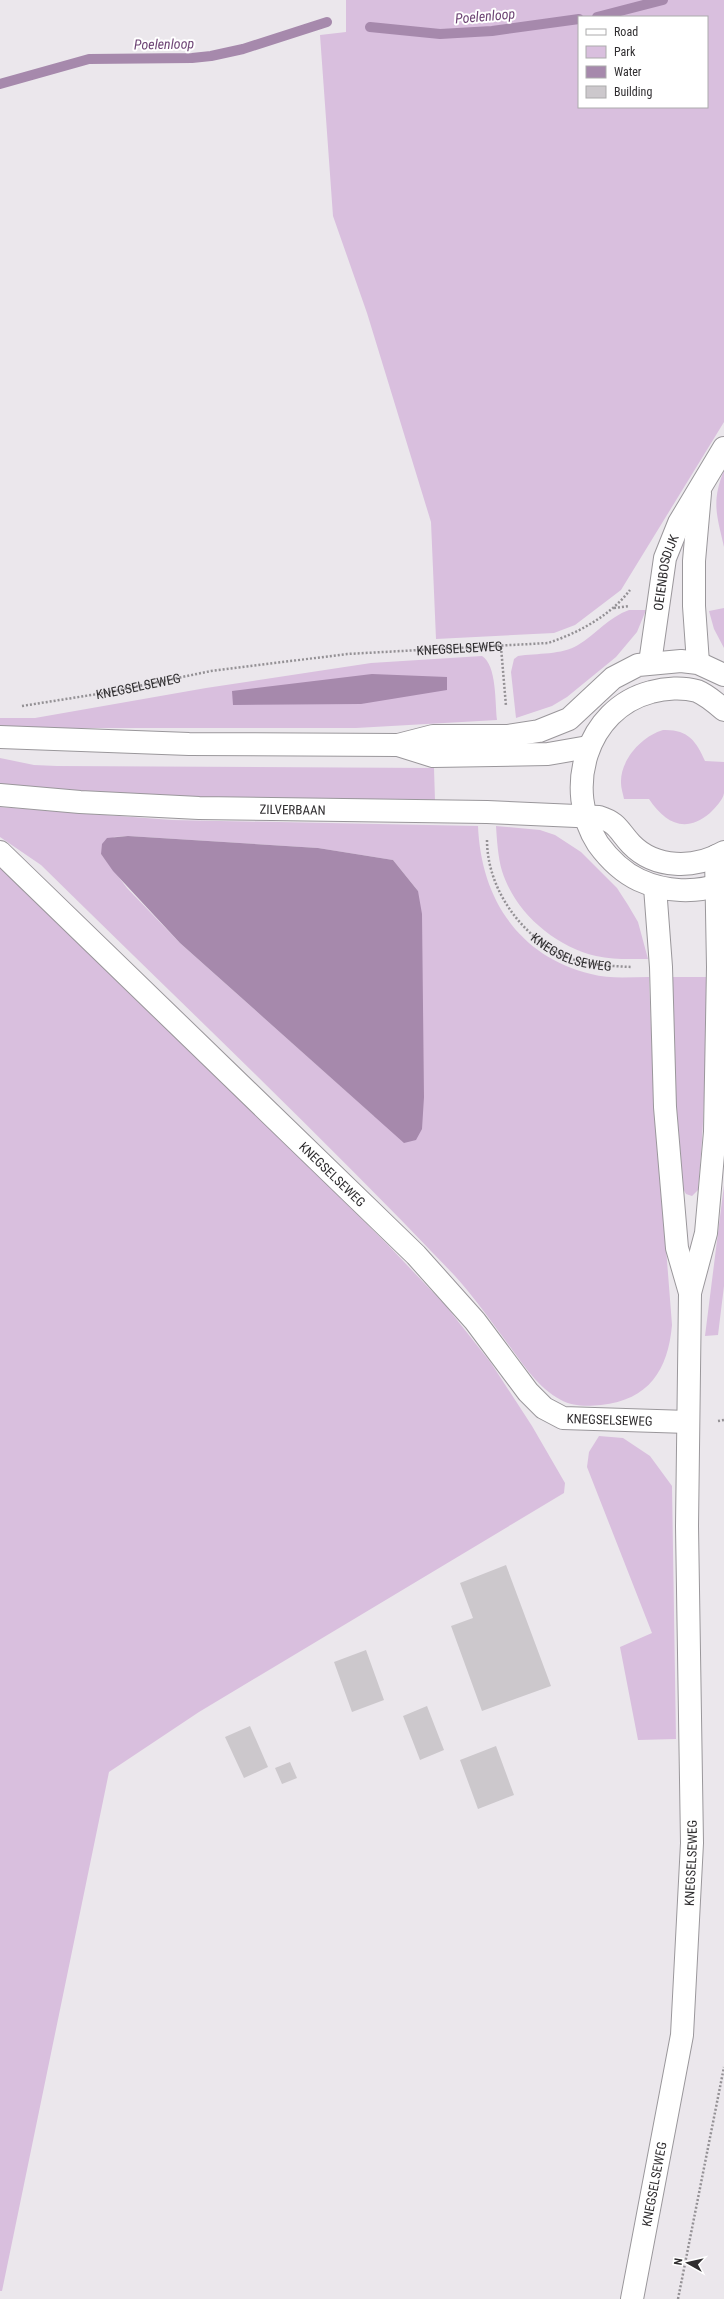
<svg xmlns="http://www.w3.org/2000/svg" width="724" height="2299" font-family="'Roboto Condensed',sans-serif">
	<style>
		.green { fill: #d9bfde; fill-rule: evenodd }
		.water { fill: #a689ac }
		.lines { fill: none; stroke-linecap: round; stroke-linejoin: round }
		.stream { stroke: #a689ac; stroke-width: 10 }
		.building { fill: #ccc8cc }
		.street-casing { stroke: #9a979b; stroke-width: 24 }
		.secondary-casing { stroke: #9a979b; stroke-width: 24 }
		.path { stroke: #949195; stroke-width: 2.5; stroke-dasharray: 2 2; stroke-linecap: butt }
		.street { stroke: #fff; stroke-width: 22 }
		.secondary { stroke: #fff; stroke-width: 22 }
		.labels { text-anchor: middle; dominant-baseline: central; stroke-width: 4; stroke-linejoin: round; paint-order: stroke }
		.street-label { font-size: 13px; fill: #302e30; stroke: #fff }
		.water-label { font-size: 14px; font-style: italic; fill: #6d4474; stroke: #fff }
	</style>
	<rect width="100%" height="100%" fill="#ebe7ec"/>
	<path class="green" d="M346,0H724V422L621,590L575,625L554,633L436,639L431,522L367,313L333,216L320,35L346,32ZM579,17H707V107H579Z
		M724,470V547C717,515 711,503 724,470Z
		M724,608V648L714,629L709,611Z
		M629,610H646L637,632L616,657L567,697L552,706L516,718L511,672L514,659L518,656C537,653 562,655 578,645C596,634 609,617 629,610Z
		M482,656C497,665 495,704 497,720L356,728H0V718H35L206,688L371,663Z
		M663,730C687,729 696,740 705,761L724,762C724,772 724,783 724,793C723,800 715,808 710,813C685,834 665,823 649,799H624C623,794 621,788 621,783C620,760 642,736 663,730Z
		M0,758L34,765L57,766L434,768L435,801L131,796L0,785Z
		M0,807L172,820L478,826C481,898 518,956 591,974C609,979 629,977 649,977L653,1080L672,1325C668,1370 649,1400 601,1405C589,1406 573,1407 561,1400C538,1388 523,1364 508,1344C491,1321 474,1297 455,1276C321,1135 179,1001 41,865L0,837ZM128,836L318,848L393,860L418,891L374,1116L180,943L127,888L101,854L114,837Z
		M496,826L540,830L555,835L581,852L617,888L628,905L638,922L648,959C630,959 613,960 596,956C554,946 515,912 502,871C498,857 497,841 496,826Z
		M0,866L137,997L388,1245L446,1306L491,1363L532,1426L565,1483L564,1493L199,1712L109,1772L2,2291H0Z
		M672,977H706C706,1049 705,1119 698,1190L692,1196L686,1194L682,1187L676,1120Z
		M724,1185V1286L718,1335L705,1336Z
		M599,1436L623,1438L650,1456L672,1486L676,1739L638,1740L620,1647L652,1633L587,1467L589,1452Z"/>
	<path class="water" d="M372,674L447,677V690L361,704L233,705L232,691Z
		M128,836L318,848L393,860L418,891L422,914L424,1097L422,1129L416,1140L404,1143L180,943L113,871L101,854L102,844L107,838Z"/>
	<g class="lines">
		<path class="stream" d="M597,17L663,0
			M370,27L440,34L492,31L579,19
			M0,84L89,59L192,58L211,56L243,49L327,22"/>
	</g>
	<path class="building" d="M506,1565L551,1686L482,1711L451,1626L473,1618L460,1583Z
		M366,1650L384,1700L352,1712L334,1662Z
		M427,1706L444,1750L420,1760L403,1716Z
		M250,1726L268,1767L244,1778L225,1737Z
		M496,1746L514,1795L478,1809L460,1760Z
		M290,1762L297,1778L282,1784L275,1768Z"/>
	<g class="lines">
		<defs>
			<g id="street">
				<path id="s3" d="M650,663L665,558L679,523L724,448"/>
				<path d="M698,663L694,606V561L700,493"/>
				<path id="s4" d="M0,852L416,1255L475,1321L528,1392L544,1408L563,1418L688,1422"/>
			</g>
			<g id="secondary">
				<path d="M724,710C716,703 707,695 697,691C683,687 665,688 651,692C586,709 563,790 598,844C609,859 622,872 639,880C665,892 696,894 724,883"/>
				<path d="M0,737L189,744L398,745L433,736H507L539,731L569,719L613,678L638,665L681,661L698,663L724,675"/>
				<path d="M398,745L433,756L548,754L588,747"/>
				<path id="s5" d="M0,795L80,802L199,808L487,812L599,817C618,823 618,830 631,844C655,869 695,869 724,852"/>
				<path d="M655,887L661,967L665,1107L677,1248L690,1293"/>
				<path id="s6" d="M632,2299L682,2035L692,1843L687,1526L690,1293L706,1233L715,1132L718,967L716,856"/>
			</g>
		</defs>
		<use href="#street" class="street-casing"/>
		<use href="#secondary" class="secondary-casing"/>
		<g class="path">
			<path d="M614,608L629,606"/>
			<path d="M501,647L506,706"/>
			<path id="s1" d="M22,706L110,692L211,671L347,654L548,643C578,633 610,616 630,590"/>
			<path id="s2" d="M487,840C487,890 523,939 569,958C588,965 612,966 632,967"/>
			<path d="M718,1421L724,1420"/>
			<path d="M678,2299L724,2067"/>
		</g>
		<use href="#street" class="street"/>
		<use href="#secondary" class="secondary"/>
	</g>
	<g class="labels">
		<g class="street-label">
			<text stroke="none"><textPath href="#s3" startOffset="92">OEIENBOSDIJK</textPath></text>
			<text stroke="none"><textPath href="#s1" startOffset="442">KNEGSELSEWEG</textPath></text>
			<text stroke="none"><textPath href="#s1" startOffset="118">KNEGSELSEWEG</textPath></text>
			<text stroke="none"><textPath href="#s5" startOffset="293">ZILVERBAAN</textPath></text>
			<text stroke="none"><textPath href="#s2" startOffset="152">KNEGSELSEWEG</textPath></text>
			<text stroke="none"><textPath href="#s4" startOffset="463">KNEGSELSEWEG</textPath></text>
			<text stroke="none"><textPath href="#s4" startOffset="847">KNEGSELSEWEG</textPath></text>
			<text stroke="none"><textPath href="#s6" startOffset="441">KNEGSELSEWEG</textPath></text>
			<text stroke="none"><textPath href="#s6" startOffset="117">KNEGSELSEWEG</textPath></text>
		</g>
		<g class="water-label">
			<text transform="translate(485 16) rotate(-5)">Poelenloop</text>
			<text transform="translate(164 44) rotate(-1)">Poelenloop</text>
		</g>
	</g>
	<rect x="578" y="16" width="130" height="92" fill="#ffffff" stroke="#acabac"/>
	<rect x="586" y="29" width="20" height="6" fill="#ffffff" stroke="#acabac"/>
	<text x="614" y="36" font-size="12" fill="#302e30">Road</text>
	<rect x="586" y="46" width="20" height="12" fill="#d9bfde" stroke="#acabac"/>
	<text x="614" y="56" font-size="12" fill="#302e30">Park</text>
	<rect x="586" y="66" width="20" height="12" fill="#a689ac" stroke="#acabac"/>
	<text x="614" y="76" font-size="12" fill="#302e30">Water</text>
	<rect x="586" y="86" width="20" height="12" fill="#ccc8cc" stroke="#acabac"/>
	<text x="614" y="96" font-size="12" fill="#302e30">Building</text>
	<g transform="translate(688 2263) rotate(278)" stroke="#ffffff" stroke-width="3" paint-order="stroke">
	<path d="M0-3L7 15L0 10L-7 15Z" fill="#302e30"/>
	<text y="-6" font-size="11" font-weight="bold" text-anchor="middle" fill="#302e30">N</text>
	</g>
</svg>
